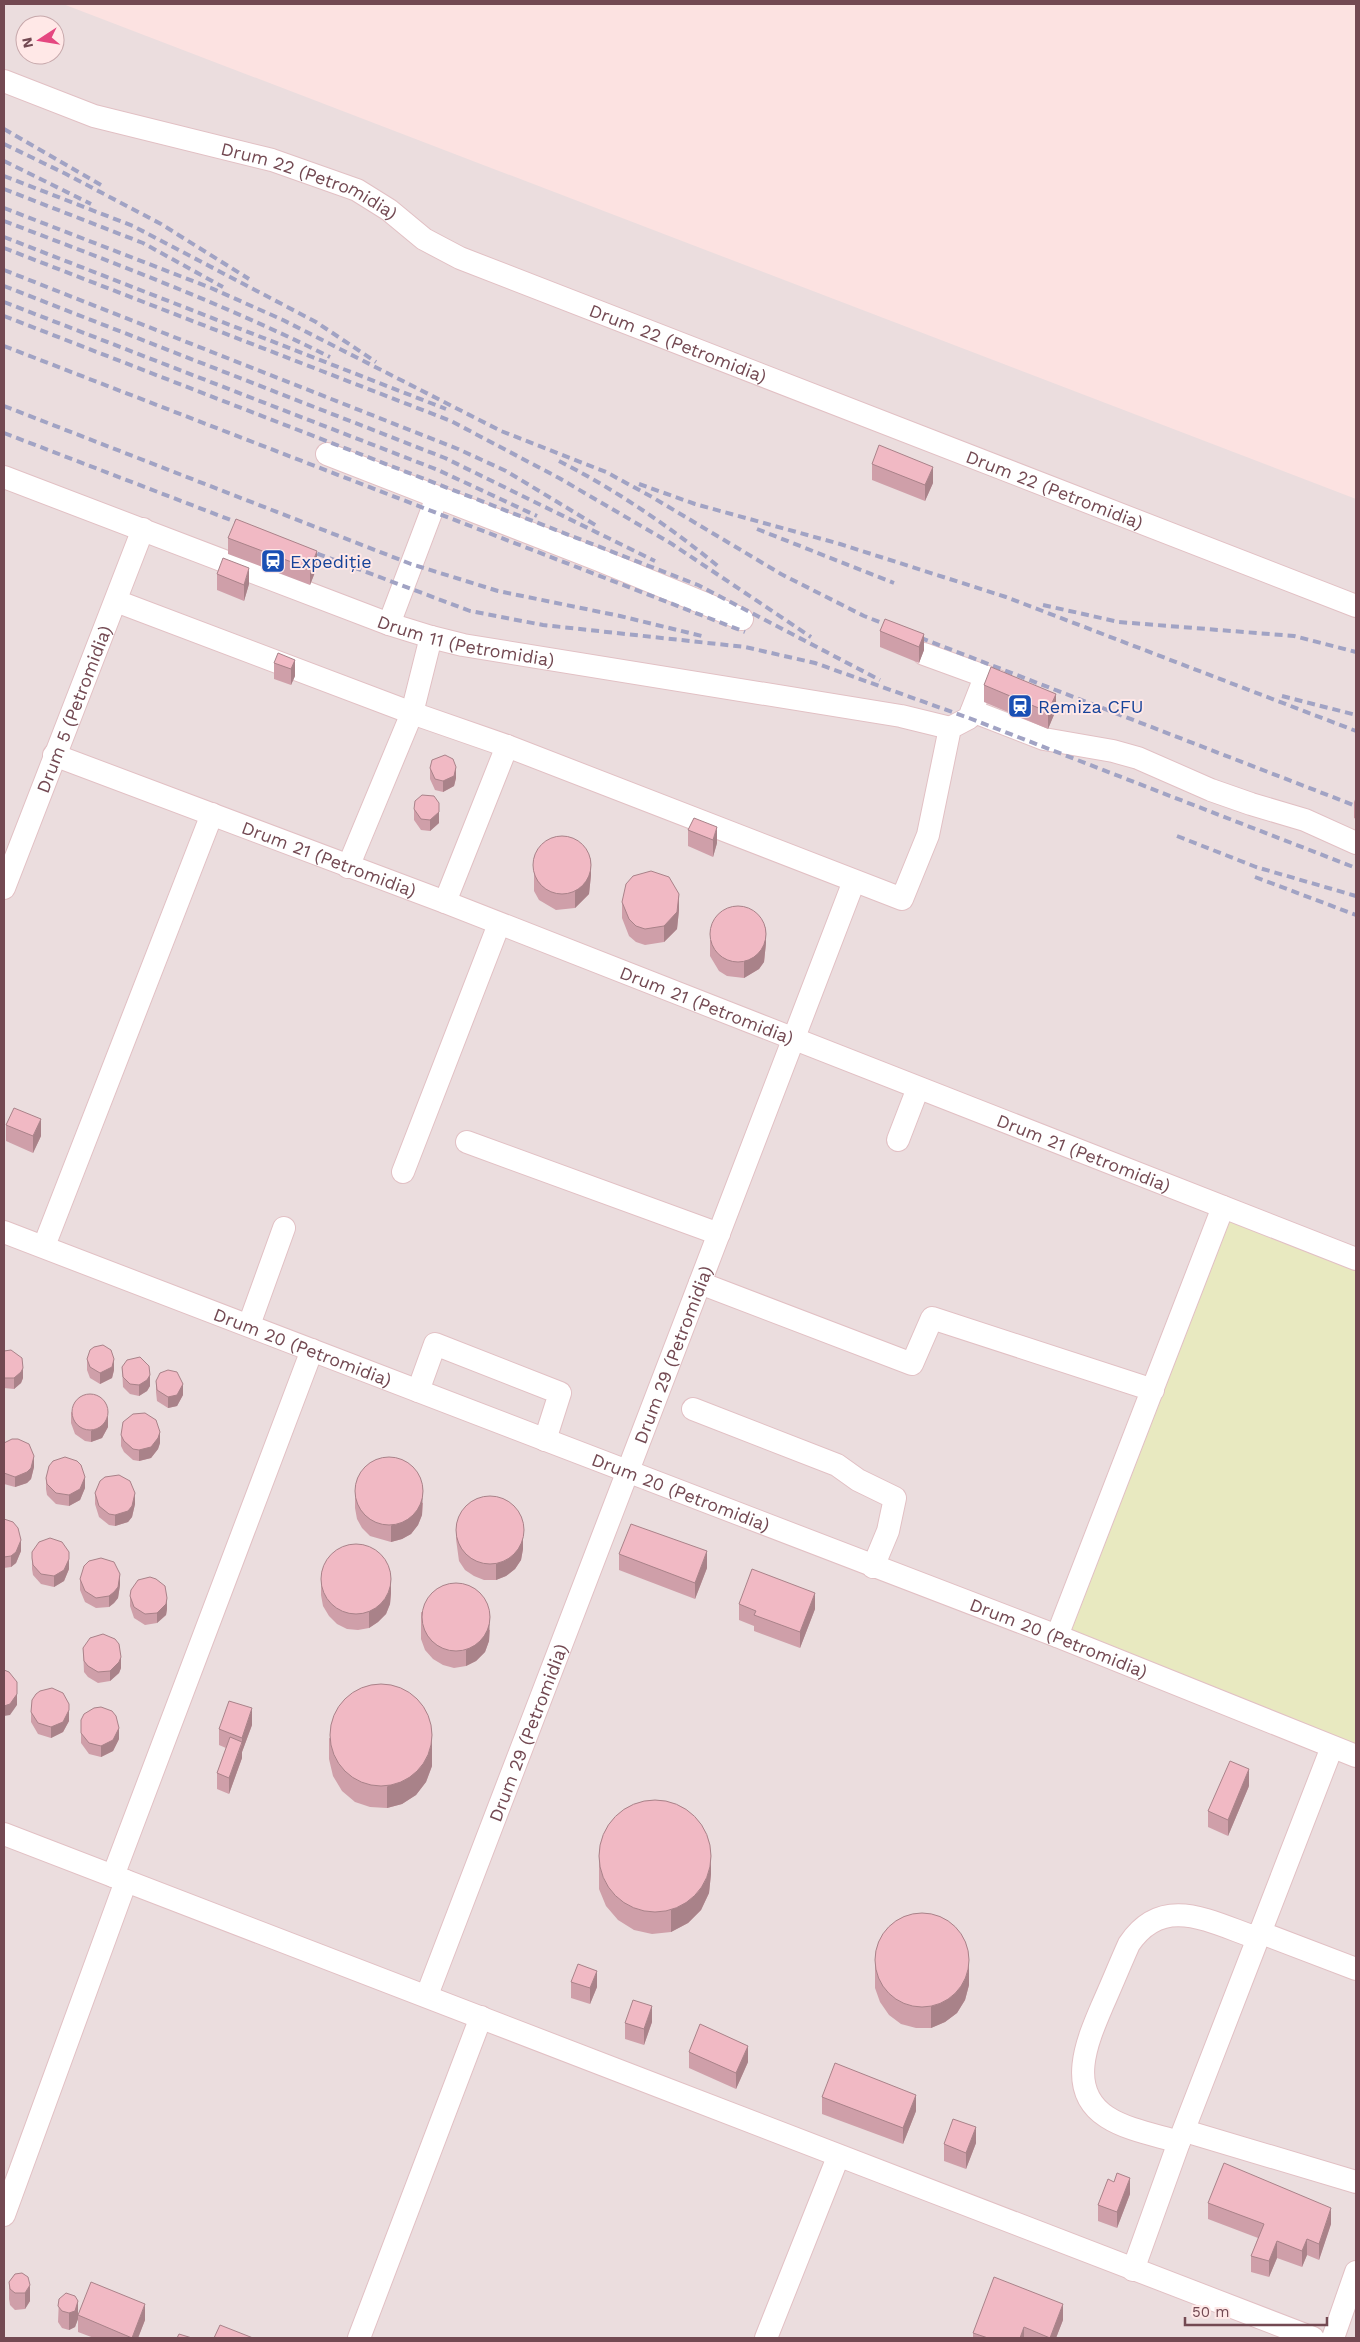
<svg xmlns="http://www.w3.org/2000/svg" width="1360" height="2342" font-family="'Work Sans',sans-serif">
	<style>
		.industrial { fill: #ebddde; fill-rule: evenodd }
		.green { fill: #e8e9c0 }
		.lines { fill: none; stroke-linecap: round; stroke-linejoin: round }
		.minor-casing { stroke: #e2c0c4; stroke-width: 24 }
		.minor { stroke: #fff; stroke-width: 22 }
		.rail { stroke: #a1a3c4; stroke-width: 4; stroke-dasharray: 8 5; stroke-linecap: butt }
		.wall { fill: #cf9fa9 }
		.shaded-wall { fill: #a98289 }
		.building { fill: #f1b9c4; stroke: #a98289 }
		.labels { text-anchor: middle; dominant-baseline: central; stroke-width: 4; stroke-linejoin: round; paint-order: stroke }
		.street-label { font-size: 18px; fill: #734952; stroke: #ffe8e7 }
		.transit-label { font-size: 18px; fill: #164399; stroke: #ffe8e7; text-anchor: start }
	</style>
	<rect width="100%" height="100%" fill="#fce2e1"/>
	<path class="industrial" d="M4,4H63L1356,499V2338H4ZM25,25H55V55H25Z"/>
	<path class="green" d="M1223,1207L1356,1259V1753L1057,1636Z"/>
	<g class="lines">
		<defs>
			<g id="minor">
				<path id="s1" d="M4,81L94,116L272,160L357,190L389,210L424,239L460,258L1356,606"/>
				<path d="M327,454L599,560L742,619"/>
				<path id="s2" d="M4,477L389,624L431,637L463,645L901,716L950,728"/>
				<path d="M116,601L412,713L507,746L902,899L928,835L950,728L969,718L985,677"/>
				<path d="M389,624L437,497"/>
				<path d="M924,654L998,681"/>
				<path d="M972,711L1044,739L1113,751L1138,758L1211,790L1251,804L1305,820L1356,843"/>
				<path id="s3" d="M54,755L445,902L1356,1259"/>
				<path d="M348,867L412,713L431,637"/>
				<path id="s4" d="M4,888L143,529"/>
				<path d="M445,902L507,746"/>
				<path d="M898,1140L918,1088"/>
				<path d="M467,1142L719,1234"/>
				<path d="M403,1172L499,924"/>
				<path id="s5" d="M4,1232L1057,1636L1356,1756"/>
				<path d="M44,1246L212,814"/>
				<path d="M700,1283L912,1364L932,1318L1153,1390"/>
				<path d="M249,1325L284,1228"/>
				<path d="M418,1391L435,1344L560,1393L545,1440"/>
				<path d="M693,1409L837,1465L858,1480L895,1498L888,1531L873,1567"/>
				<path d="M1057,1636L1223,1207"/>
				<path d="M4,1834C441,2000 876,2172 1313,2338"/>
				<path d="M113,1876L312,1350"/>
				<path d="M1259,1932L1356,1969"/>
				<path id="s6" d="M427,1995L854,881"/>
				<path d="M1185,2131L1356,2182"/>
				<path d="M1179,2142C1156,2135 1127,2130 1107,2117C1065,2090 1088,2039 1103,2004C1112,1984 1120,1964 1129,1944C1163,1893 1210,1922 1257,1938"/>
				<path d="M4,2215L126,1881"/>
				<path d="M1133,2270L1179,2142L1332,1747"/>
				<path d="M359,2338L481,2017"/>
				<path d="M766,2338L838,2157"/>
				<path d="M1333,2338L1356,2272"/>
			</g>
		</defs>
		<use href="#minor" class="minor-casing"/>
		<use href="#minor" class="minor"/>
		<path class="rail" d="M4,129L101,185
			M4,144L66,174L161,224L249,279
			M4,161L91,204
			M4,176L133,226L316,322L376,362
			M4,189L143,243L223,287
			M4,208L211,288L283,320L501,431L606,472L652,497L781,574L864,616L1356,806
			M4,221C114,263 224,304 330,357
			M4,237L446,409
			M4,248L451,421L559,478L672,544L811,637
			M4,270L458,449L506,471L597,526
			M4,286L445,458L655,561
			M4,302L438,470L537,516
			M4,316L698,585L880,680
			M4,346L745,632
			M4,406L411,564L498,591L620,616L706,637
			M4,433L249,527
			M559,461C616,490 669,526 719,567
			M639,484L695,504L840,544L1006,597L1356,731
			M757,529L894,583
			M305,549L470,611L543,625L745,647L815,663L969,718L1356,868
			M1043,605L1119,622L1294,636L1356,652
			M1282,696L1356,715
			M1177,836L1256,867L1356,896
			M1255,877L1356,915"/>
	</g>
	<path class="wall" d="M872,464L933,483L925,501L872,480Z
		M228,538L317,567L310,585L228,554Z
		M217,574L249,584L244,601L217,590Z
		M880,631L924,634V650L919,663L880,647Z
		M295,660V676L291,685L274,679V663Z
		M984,685L1056,710L1048,729L984,702Z
		M430,768L456,778L454,786L443,792L435,790L430,779Z
		M1356,797V819L1354,818V802Z
		M439,803V823L430,831L421,830L414,820V809Z
		M694,818L717,843L713,857L688,846V830Z
		M534,856L591,875L589,894L575,908L556,910L539,900L534,891Z
		M622,902L679,910L677,929L664,942L645,945L636,942L629,936L622,918Z
		M710,940L766,943L764,962L759,969L744,978L727,976L719,971L710,956Z
		M6,1125L41,1136L33,1153L6,1141Z
		M4,1351L23,1378L21,1383L14,1389L4,1388Z
		M87,1359L114,1370L112,1378L100,1384L90,1378L87,1370Z
		M122,1367L150,1386L147,1391L139,1396L130,1394L123,1387Z
		M156,1381L183,1395L177,1406L168,1408L157,1401L156,1392Z
		M71,1412L108,1427L102,1438L91,1442L85,1441L75,1434L71,1423Z
		M121,1435L160,1443L158,1449L151,1458L139,1461L133,1460L124,1452L121,1446Z
		M4,1443L34,1467L31,1479L27,1483L15,1487L4,1484Z
		M46,1478L85,1488L80,1500L69,1506L56,1504L47,1495L46,1489Z
		M355,1492L423,1503L422,1515L418,1525L411,1534L402,1539L391,1542L370,1536L362,1528L357,1519L355,1508Z
		M95,1493L135,1504L132,1517L128,1522L115,1526L109,1525L99,1517L95,1504Z
		M4,1519L21,1551L16,1563L11,1567L4,1568Z
		M456,1523L523,1549L521,1560L515,1569L506,1576L496,1580H484L474,1576L465,1570L459,1561L456,1539Z
		M32,1552L69,1569L64,1581L54,1587L41,1584L33,1575L32,1569Z
		M619,1554L707,1568L695,1599L619,1570Z
		M80,1579L120,1585L118,1598L114,1603L109,1607L96,1608L85,1602L80,1590Z
		M321,1579L391,1593L390,1604L386,1614L378,1622L369,1628L358,1630L347,1629L337,1624L329,1616L323,1606L321,1595Z
		M130,1596L167,1609L166,1615L157,1623L145,1625L134,1618L130,1606Z
		M739,1604L815,1609L800,1648L754,1631V1626L739,1620Z
		M421,1612L490,1630L489,1641L485,1652L476,1661L466,1666L454,1668L443,1665L433,1659L425,1650L421,1639Z
		M83,1648L121,1668L119,1673L110,1681L98,1683L88,1677L84,1672Z
		M69,1704V1721L63,1732L51,1738L38,1734L31,1722V1712Z
		M81,1720L119,1739L113,1751L101,1757L89,1754L81,1743Z
		M252,1725L242,1752V1758L229,1794L217,1789V1773L226,1748L219,1745V1729Z
		M329,1738L432,1766L426,1782L416,1795L402,1804L387,1808L370,1807L355,1802L342,1791L333,1776L329,1759Z
		M1249,1786L1228,1836L1208,1827V1811Z
		M599,1849L711,1874L709,1893L701,1910L688,1923L671,1932L652,1934L634,1930L618,1920L606,1906L599,1889Z
		M875,1966L969,1985L965,2000L957,2013L945,2022L931,2028H916L901,2024L889,2015L880,2002L875,1988Z
		M571,1982L597,1987L590,2004L571,1998Z
		M652,2022L644,2045L625,2039V2023Z
		M689,2052L748,2062L736,2089L689,2068Z
		M822,2097L916,2111L903,2144L822,2114Z
		M976,2143L966,2169L944,2161V2144Z
		M1114,2182L1130,2194L1117,2228L1098,2221V2205Z
		M1208,2203L1331,2224L1319,2260L1307,2255L1302,2267L1277,2258L1269,2277L1251,2272V2256L1258,2238L1208,2219Z
		M15,2274L30,2301L25,2309L15,2310L10,2305L9,2299V2282Z
		M59,2299L78,2314L145,2320L138,2338H94L78,2332V2319L75,2327L69,2330L62,2328L58,2322Z
		M1063,2320L1056,2338H973V2333Z"/>
	<path class="shaded-wall" d="M933,467V483L925,501V485Z
		M317,551V567L310,585V569Z
		M249,568V584L244,601V585Z
		M924,634V650L919,663V647Z
		M295,660V676L291,685V669Z
		M1056,694V710L1048,729V712Z
		M456,767V778L454,786L443,792V781Z
		M439,812V823L430,831V820Z
		M717,827V843L713,857V840Z
		M591,858V875L589,894L575,908V892Z
		M679,894V910L677,929L664,942V926Z
		M766,927V943L764,962L759,969L744,978V962Z
		M41,1119V1136L33,1153V1136Z
		M114,1359V1370L112,1378L100,1384V1373Z
		M23,1368V1378L21,1383L14,1389V1378Z
		M150,1375V1386L147,1391L139,1396V1385Z
		M183,1384V1395L177,1406L168,1408V1397Z
		M108,1416V1427L102,1438L91,1442V1431Z
		M160,1432V1443L158,1449L151,1458L139,1461V1450Z
		M34,1456V1467L31,1479L27,1483L15,1487V1477Z
		M85,1477V1488L80,1500L69,1506V1495Z
		M423,1487L422,1515L418,1525L411,1534L402,1539L391,1542V1526Z
		M135,1493V1504L132,1517L128,1522L115,1526V1515Z
		M523,1533V1549L521,1560L515,1569L506,1576L496,1580V1563Z
		M21,1540V1551L16,1563L11,1567V1556Z
		M707,1551V1568L695,1599V1583Z
		M69,1559V1569L64,1581L54,1587V1576Z
		M120,1574V1585L118,1598L114,1603L109,1607V1596Z
		M391,1577V1593L390,1604L386,1614L378,1622L369,1628V1612Z
		M815,1593V1609L800,1648V1632Z
		M167,1598V1609L166,1615L157,1623V1613Z
		M490,1614L489,1641L485,1652L476,1661L466,1666V1650Z
		M121,1657V1668L119,1673L110,1681V1671Z
		M17,1694V1705L10,1715L4,1716V1706Z
		M252,1708V1725L242,1752V1758L229,1794V1778L242,1744V1738Z
		M69,1710V1721L63,1732L51,1738V1727Z
		M119,1728V1739L113,1751L101,1757V1746Z
		M432,1728V1766L426,1782L416,1795L402,1804L387,1808V1787Z
		M1249,1769V1786L1228,1836V1820Z
		M711,1853V1874L709,1893L701,1910L688,1923L671,1932V1910Z
		M969,1964V1985L965,2000L957,2013L945,2022L931,2028V2006Z
		M597,1971V1987L590,2004V1988Z
		M652,2006V2022L644,2045V2029Z
		M748,2046V2062L736,2089V2073Z
		M916,2095V2111L903,2144V2128Z
		M976,2127V2143L966,2169V2153Z
		M1130,2178V2194L1117,2228V2212Z
		M1331,2208V2224L1319,2260V2244Z
		M1307,2239V2255L1302,2267V2251Z
		M1277,2241V2258L1269,2277V2261Z
		M30,2285V2301L25,2309V2293Z
		M78,2301V2319L75,2327L69,2330V2313Z
		M145,2304V2320L138,2338H132Z
		M1063,2304V2320L1056,2338H1050Z
		M1024,2327V2338H1020Z"/>
	<path class="building" d="M879,445L933,467L925,485L872,464Z
		M236,519L317,551L310,569L228,538Z
		M223,558L249,568L244,585L217,574Z
		M885,619L924,634L919,647L880,631Z
		M278,653L295,660L291,669L274,663Z
		M991,667L1056,694L1048,712L984,685Z
		M445,755L453,759L456,767L454,776L443,781L435,779L430,768L432,760Z
		M422,795L434,796L439,803V812L430,820L421,819L414,809L415,801Z
		M694,818L717,827L713,840L688,830Z
		M533 865a29 29 0 1 1 58 0a29 29 0 1 1-58 0Z
		M651,871L669,877L679,894L677,912L664,926L645,929L636,926L629,919L622,902L626,884L633,876Z
		M710 934a28 28 0 1 1 56 0a28 28 0 1 1-56 0Z
		M14,1108L41,1119L33,1136L6,1125Z
		M103,1345L111,1350L114,1359L112,1367L100,1373L90,1367L87,1359L90,1350L94,1347Z
		M11,1350L22,1358L23,1368L21,1372L14,1378H4V1351Z
		M140,1357L149,1366L150,1375L147,1380L139,1385L130,1384L123,1377L122,1367L127,1360Z
		M168,1370L177,1372L183,1384L177,1395L168,1397L157,1390L156,1381L160,1373Z
		M72 1412a18 18 0 1 1 36 0a18 18 0 1 1-36 0Z
		M145,1413L156,1420L160,1432L158,1438L151,1447L139,1450L133,1449L124,1441L121,1435L123,1422L133,1414Z
		M12,1439H18L29,1444L34,1456L31,1468L27,1472L15,1477L4,1473V1443Z
		M65,1457L77,1461L81,1465L85,1477L80,1489L69,1495L56,1493L47,1484L46,1478L49,1466L53,1461Z
		M355 1491a34 34 0 1 1 68 0a34 34 0 1 1-68 0Z
		M119,1475L130,1481L135,1493L132,1506L128,1511L115,1515L109,1514L99,1506L95,1493L100,1481L105,1477Z
		M456 1530a34 34 0 1 1 68 0a34 34 0 1 1-68 0Z
		M4,1519L13,1522L18,1528L21,1540L16,1552L11,1556L4,1557Z
		M631,1524L707,1551L695,1583L619,1554Z
		M50,1538L62,1542L69,1552V1559L64,1570L54,1576L41,1574L33,1565L32,1558V1552L39,1542Z
		M321 1579a35 35 0 1 1 70 0a35 35 0 1 1-70 0Z
		M101,1558L114,1562L120,1574L118,1587L114,1592L109,1596L96,1598L85,1591L80,1579L84,1566L89,1561Z
		M752,1569L815,1593L800,1632L754,1615L756,1611L739,1604Z
		M150,1577L156,1579L165,1586L167,1598L166,1604L157,1613L145,1614L134,1607L130,1596L131,1590L138,1580Z
		M422 1617a34 34 0 1 1 68 0a34 34 0 1 1-68 0Z
		M103,1634L115,1639L119,1644L121,1657L119,1662L110,1671L98,1672L88,1666L84,1661L83,1648L90,1638Z
		M4,1670L9,1672L17,1682V1694L10,1704L4,1706Z
		M330 1735a51 51 0 1 1 102 0a51 51 0 1 1-102 0Z
		M52,1688L63,1693L69,1704V1710L63,1722L51,1727L38,1723L31,1712L32,1700L36,1694L40,1691Z
		M229,1701L252,1708L242,1738L219,1729Z
		M101,1707L112,1711L116,1716L119,1728L113,1740L101,1746L89,1743L81,1733V1720L84,1714L94,1708Z
		M230,1737L242,1742L229,1778L217,1773Z
		M1230,1761L1249,1769L1228,1820L1208,1811Z
		M599 1856a56 56 0 1 1 112 0a56 56 0 1 1-112 0Z
		M875 1960a47 47 0 1 1 94 0a47 47 0 1 1-94 0Z
		M578,1964L597,1971L590,1988L571,1982Z
		M633,2000L652,2006L644,2029L625,2023Z
		M700,2024L748,2046L736,2073L689,2052Z
		M835,2063L916,2095L903,2128L822,2097Z
		M953,2119L976,2127L966,2153L944,2144Z
		M1224,2163L1331,2208L1319,2244L1307,2239L1302,2251L1277,2241L1269,2261L1251,2256L1264,2224L1208,2203Z
		M1117,2173L1130,2178L1117,2212L1098,2205L1108,2179L1114,2182Z
		M22,2273L28,2277L30,2285L25,2293H15L10,2289L9,2282L15,2274Z
		M994,2277L1063,2304L1050,2338L1024,2327L1020,2338H988L973,2333Z
		M91,2282L145,2304L132,2338L78,2315Z
		M66,2293L75,2296L78,2301L75,2311L69,2313L62,2311L58,2306L59,2299Z
		M220,2325L253,2338H214Z
		M179,2334L192,2338H177Z"/>
	<defs>
		<symbol id="station-square" viewBox="-11 -11 22 22"><rect x="-9" y="-9" width="18" height="18" rx="4" fill="#1a4fb4" stroke="#ffe8e7"/><path d="M-3-6H3Q5-6 5-4V2Q5 4 3 4L4.5 6H3L1.5 4h-3L-3 6H-4.5L-3 4Q-5 4-5 2V-4Q-5-6-3-6ZM-3.5-4v3h7v-3ZM-3.5 1v1.5H-2V1ZM2 1v1.5H3.5V1Z" fill="#fff"/></symbol>
	</defs>
	<g fill-rule="evenodd">
		<use href="#station-square" x="259" y="547" width="28" height="28"/>
		<use href="#station-square" x="1006" y="692" width="28" height="28"/>
	</g>
	<g class="labels">
		<g class="street-label">
			<text stroke="none"><textPath href="#s1" startOffset="322">Drum 22 (Petromidia)</textPath></text>
			<text stroke="none"><textPath href="#s1" startOffset="728">Drum 22 (Petromidia)</textPath></text>
			<text stroke="none"><textPath href="#s1" startOffset="1132">Drum 22 (Petromidia)</textPath></text>
			<text stroke="none"><textPath href="#s2" startOffset="491">Drum 11 (Petromidia)</textPath></text>
			<text stroke="none"><textPath href="#s4" startOffset="192">Drum 5 (Petromidia)</textPath></text>
			<text stroke="none"><textPath href="#s3" startOffset="294">Drum 21 (Petromidia)</textPath></text>
			<text stroke="none"><textPath href="#s3" startOffset="699">Drum 21 (Petromidia)</textPath></text>
			<text stroke="none"><textPath href="#s3" startOffset="1104">Drum 21 (Petromidia)</textPath></text>
			<text stroke="none"><textPath href="#s5" startOffset="320">Drum 20 (Petromidia)</textPath></text>
			<text stroke="none"><textPath href="#s6" startOffset="686">Drum 29 (Petromidia)</textPath></text>
			<text stroke="none"><textPath href="#s5" startOffset="725">Drum 20 (Petromidia)</textPath></text>
			<text stroke="none"><textPath href="#s5" startOffset="1130">Drum 20 (Petromidia)</textPath></text>
			<text stroke="none"><textPath href="#s6" startOffset="281">Drum 29 (Petromidia)</textPath></text>
		</g>
		<g class="transit-label">
			<text x="290" y="561">Expediție</text>
			<text x="1038" y="706">Remiza CFU</text>
		</g>
	</g>
	<rect width="1360" height="2342" fill="none" stroke="#734952" stroke-width="10"/>
	<g transform="translate(40 40) rotate(258)"><circle r="24" fill="#ffe8e7" stroke="#c7a8ab"/>
	<path d="M0-4L9 19L0 12L-9 19Z" fill="#e54780"/>
	<text y="-8" font-size="14" font-weight="bold" text-anchor="middle" fill="#734952">N</text>
	</g>
	<path d="M1185 2317v8h142v-8" fill="none" stroke="#734952" stroke-width="2.5"/>
	<text x="1192" y="2317" font-size="15" fill="#734952" stroke="#ffe8e7" stroke-width="4" paint-order="stroke">50 m</text>
</svg>
